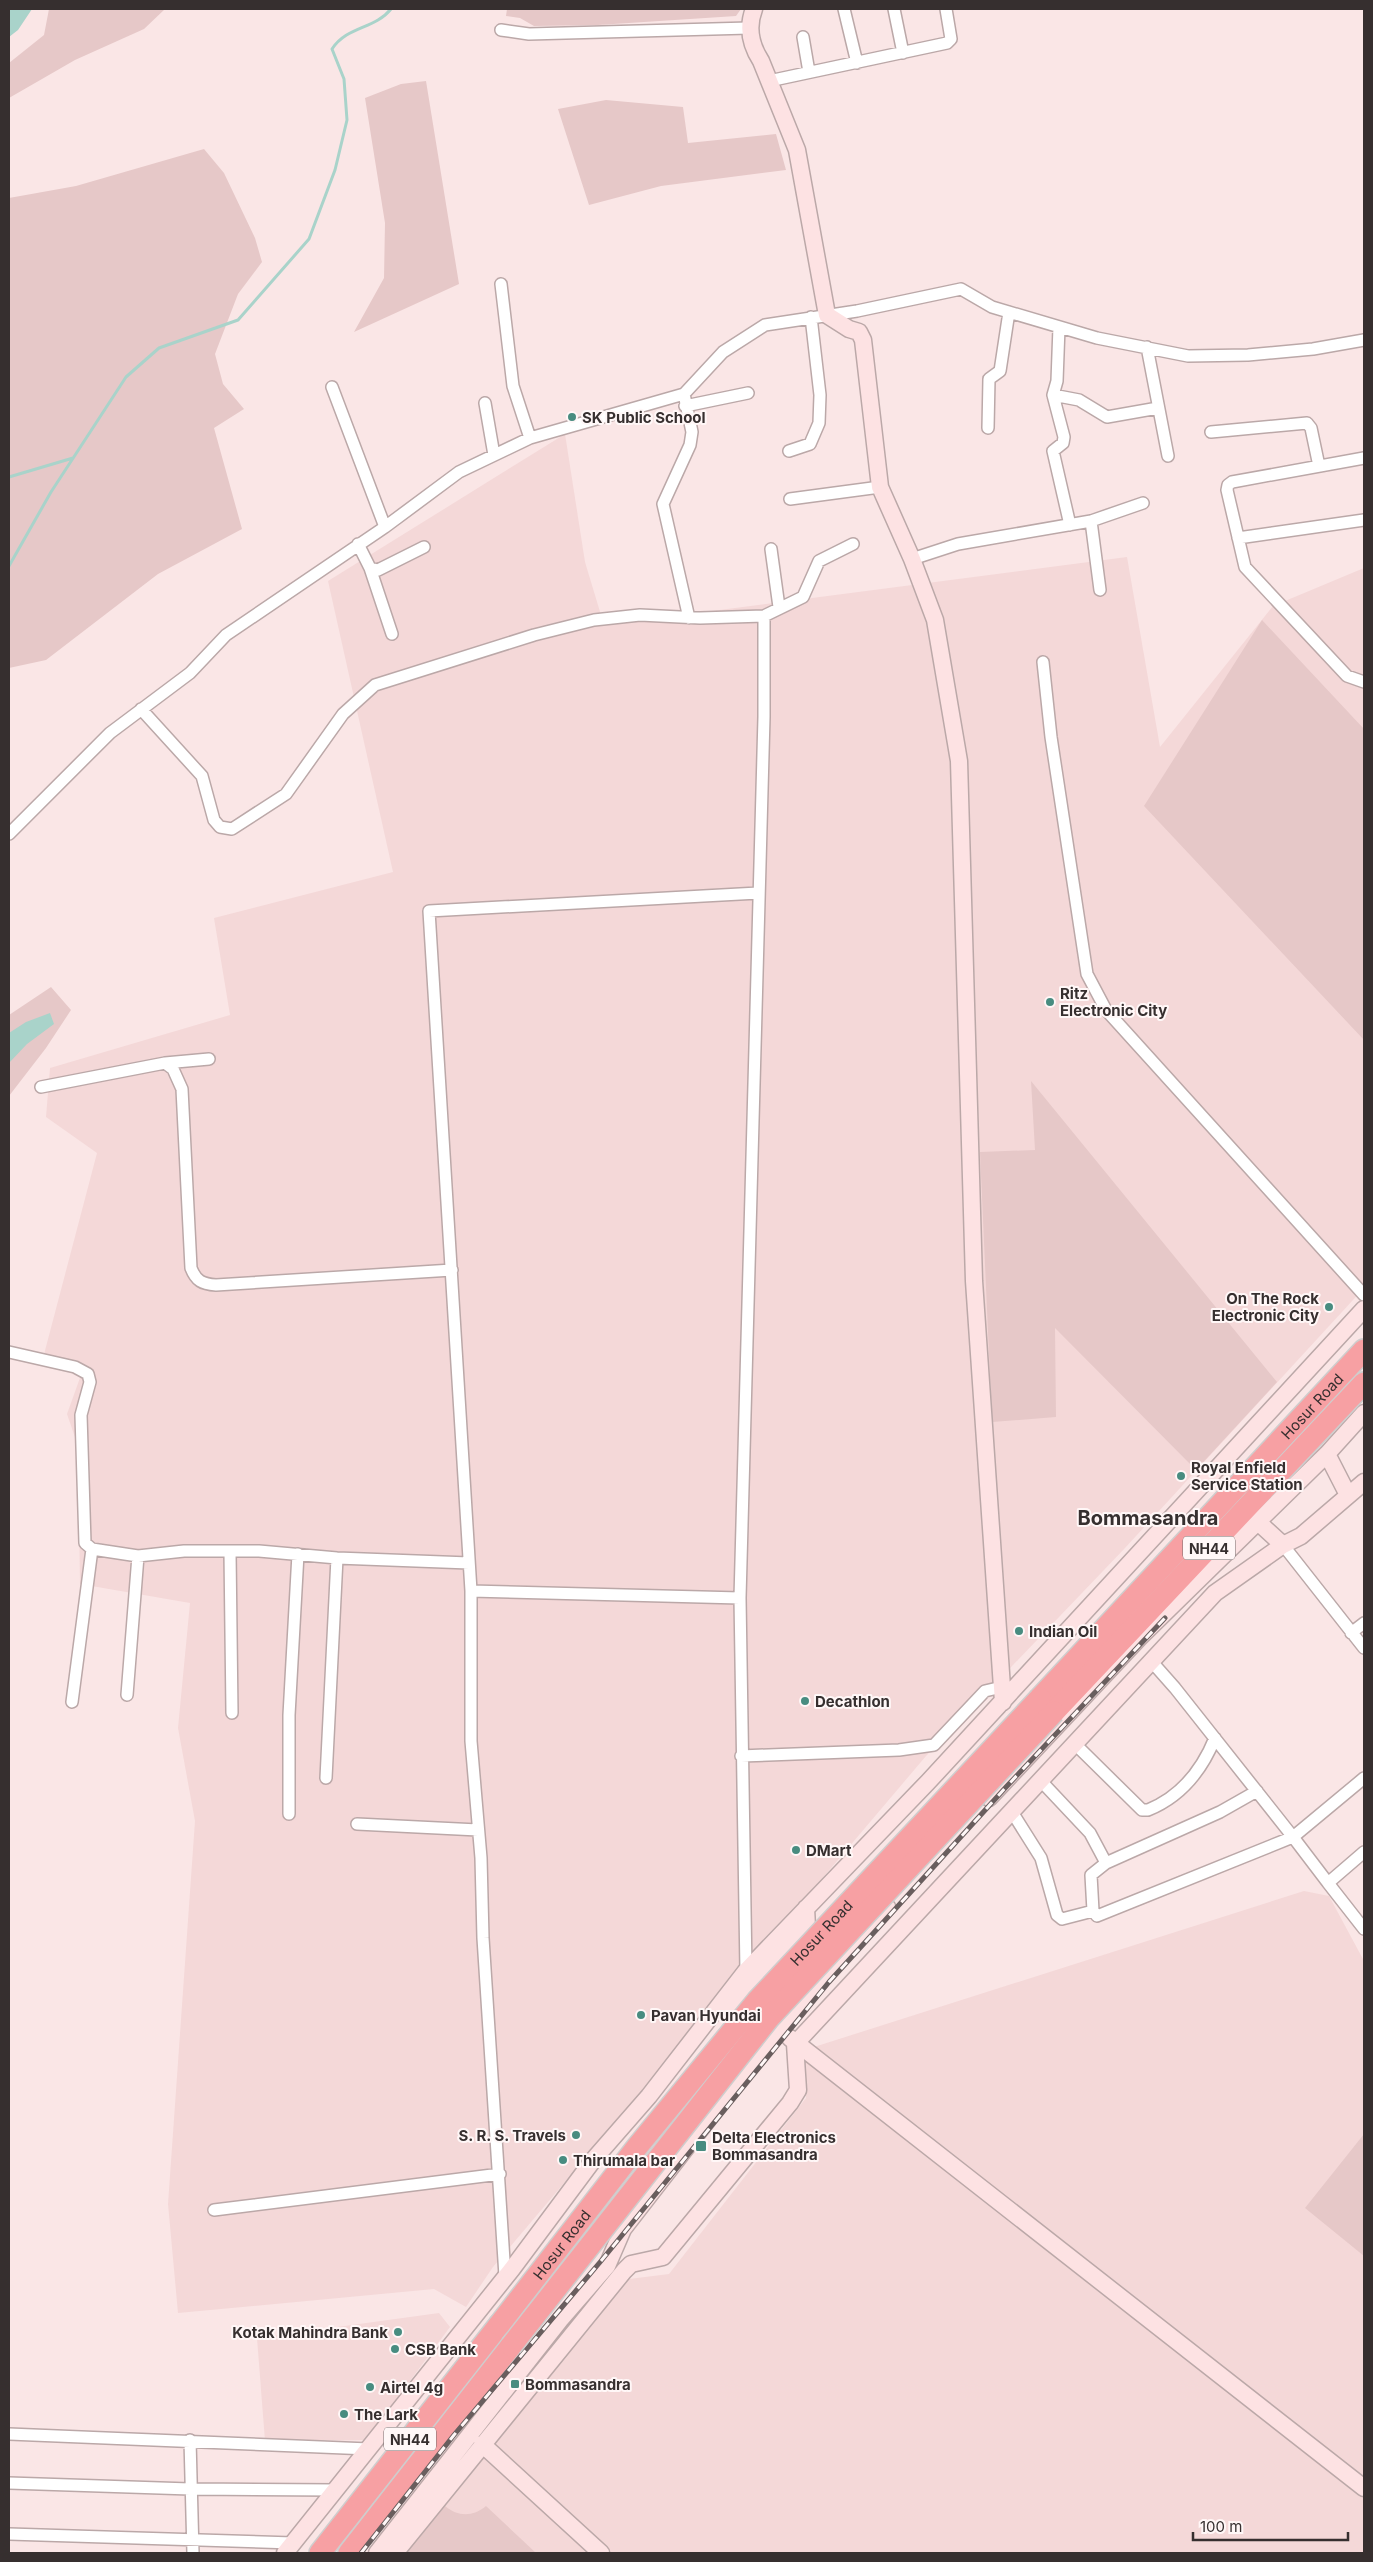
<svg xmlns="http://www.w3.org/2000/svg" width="1373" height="2562" font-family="Inter,sans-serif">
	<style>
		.built { fill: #f4d8d8 }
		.green { fill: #e6c8c8 }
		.water { fill: #a9d3ca }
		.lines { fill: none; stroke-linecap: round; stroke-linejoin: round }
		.stream { stroke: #a9d3ca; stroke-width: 3 }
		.street-casing { stroke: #bba8a8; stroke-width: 14 }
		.secondary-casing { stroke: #bba8a8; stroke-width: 19 }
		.highway-casing { stroke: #cfcdcd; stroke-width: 24 }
		.street { stroke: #fff; stroke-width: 11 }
		.secondary { stroke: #fde2e3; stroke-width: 16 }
		.highway { stroke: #f7a0a3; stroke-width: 21 }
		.rail-casing { stroke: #695e5e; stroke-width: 5 }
		.rail { stroke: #fff7f7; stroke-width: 3; stroke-dasharray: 9; stroke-linecap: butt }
		.highway-bridge-casing { stroke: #cfcdcd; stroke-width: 24; stroke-linecap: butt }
		.highway-bridge { stroke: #f7a0a3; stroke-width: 21 }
		.poi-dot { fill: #488c80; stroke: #fff7f7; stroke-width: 2 }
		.labels { text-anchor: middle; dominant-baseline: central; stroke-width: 4; stroke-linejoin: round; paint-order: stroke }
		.shield { fill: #fff7f7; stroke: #726b6b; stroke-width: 1 }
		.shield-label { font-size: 14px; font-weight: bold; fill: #362f2f }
		.poi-label { font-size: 15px; font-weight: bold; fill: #362f2f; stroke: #fff7f7; text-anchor: start }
		.street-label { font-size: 15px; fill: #362f2f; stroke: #fff7f7 }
		.district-label { font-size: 20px; font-weight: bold; fill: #362f2f; stroke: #fff7f7 }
	</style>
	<rect width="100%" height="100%" fill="#fae6e6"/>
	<path class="built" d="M565,434L585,562L604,625L1127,557L1160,747L1273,606L1364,568V1288L1125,1548L926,1756L493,2267L466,2307L434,2289L178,2313L168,2204L195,1821L178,1728L190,1603L80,1584L78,1446L67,1414L81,1375L42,1362L97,1153L46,1117L50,1068L230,1015L214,918L393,872L328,581Z
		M1304,1891L1329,1896L1364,1961V2553H406L629,2279L669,2274L806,2098L803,2065L814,2047Z
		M439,2313L450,2327L366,2440L265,2441L257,2338Z"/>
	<path class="green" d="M49,9H165L144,29L75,60L9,98V63L44,35Z
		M507,9H741L736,16L598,25L534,26L520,18L506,16Z
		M426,81L459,284L354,332L384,278L385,223L365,98L401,84Z
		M606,100L683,107L688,143L776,134L786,170L661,186L589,205L558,109Z
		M204,149L224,173L255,238L262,262L238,294L215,354L223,384L244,409L214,428L242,529L158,574L46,660L9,668V198L76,186Z
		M1262,620L1364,729V1040L1144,806Z
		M51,987L71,1010L46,1048L9,1096V1015Z
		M1031,1081L1277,1382L1196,1470L1055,1328L1056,1417L992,1422L980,1152L1035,1150Z
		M1364,2134V2256L1305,2208Z
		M445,2506C458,2517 473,2517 486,2506L536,2553H406Z"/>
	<path class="water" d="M9,9H32L18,30L9,37Z
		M50,1013L54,1024L27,1044L9,1063V1033L26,1022Z"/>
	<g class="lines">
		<path class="stream" d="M9,477L73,458
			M9,566L51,492L126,377L159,348L238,320L309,239L335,170L347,120L344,79L332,49C347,26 375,29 391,9"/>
		<defs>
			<path id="street" d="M844,9L857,63
				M894,9L903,53
				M501,30L529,34L749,28
				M803,37L809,72
				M769,81L947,43L951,39L946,9
				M501,284L513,386L530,438
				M1059,327L1057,381L1053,395L1064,437L1063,443L1053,451L1070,525
				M1147,347L1168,456
				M332,387L385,527
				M684,394L692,432L690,445L663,504L689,618
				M1053,395L1079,400L1107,417L1158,408
				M485,403L494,455
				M685,406L748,393
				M988,428L989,379L1000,371L1009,312
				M1211,432L1307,423L1311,428L1319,466
				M789,451L810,444L819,423L820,395L811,317
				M1364,458L1232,482L1228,485L1227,490L1245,567L1347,676L1364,682
				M790,499L880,487
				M1091,521L1100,590
				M1238,538L1364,520
				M358,544L370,568L378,570L424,547
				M771,549L779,607
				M912,559L958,544L1091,521L1143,503
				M370,568L392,634
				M1043,662L1051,737L1087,974L1106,1010L1364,1295
				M141,709L202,776L214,820L220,827L232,829L286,794L343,714L375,685L534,635L594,620L640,615L700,618L764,616L803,597L819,561L853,544
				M9,834L110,733L190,673L226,635L385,527L459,472L530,438L684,394L723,352L765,325L857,311L961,289L992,307L1097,338L1188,356L1248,355L1313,349L1364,340
				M165,1063L173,1069L182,1089L191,1268C196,1281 202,1284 216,1285L452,1270
				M41,1087L165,1063L209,1059
				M9,1352L75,1367L88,1374L90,1382L81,1415L85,1543L92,1549L138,1556L184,1551H259L337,1558L469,1563
				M1283,1545L1364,1648
				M230,1552L232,1713
				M471,1591L740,1598
				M1351,1633L1364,1623
				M1152,1662L1175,1688L1293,1837L1364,1778
				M127,1695L138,1556
				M72,1702L92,1549
				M1075,1744L1142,1810H1148C1180,1797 1202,1770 1215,1738
				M741,1756L899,1750L934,1745L985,1691L1002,1687
				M326,1778L337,1558
				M1041,1781L1090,1833L1106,1863
				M1257,1791L1220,1812L1106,1863L1091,1875L1093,1911L1097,1916L1293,1837L1328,1883
				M1012,1812L1041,1858L1057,1915L1062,1919L1093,1911
				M289,1814V1715L298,1554
				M357,1824L478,1830
				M1364,1852L1328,1883L1364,1929
				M746,1971L740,1598L764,717V616
				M214,2210L500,2174
				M505,2276L483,1938L481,1858L471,1741V1591L429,911L758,893
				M9,2434L369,2449
				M190,2440L193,2553
				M9,2483L190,2489L336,2490
				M9,2534L293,2543"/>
			<path id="secondary" d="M754,9C747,27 750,44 761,61L797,150L827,315L849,329L859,332L863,340L880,487L912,559L935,620L959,761L974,1281L1003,1702
				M1327,1454L1348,1495
				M1258,1522L1283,1545
				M989,1798L1139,1638L1327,1454L1364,1413
				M746,1971L768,2005
				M728,2012L753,1981L807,1927L806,1908
				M790,2038L1364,2488
				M482,2444L601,2553
				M285,2553L512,2269L594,2159L649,2096L746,1971L928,1782L1364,1309
				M377,2553L560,2320L607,2266L623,2229L727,2095L829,1970L887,1907
				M395,2553L624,2271L631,2264L663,2257L790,2103L798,2090L795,2044L1215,1593L1283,1545L1301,1536L1364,1482"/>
			<g id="highway">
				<path id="s1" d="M1040,1698L1364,1350"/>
				<path d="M1054,1712L1364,1383"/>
				<path d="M320,2553L499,2325"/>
				<path d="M349,2553L511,2346"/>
			</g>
		</defs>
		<use href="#street" class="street-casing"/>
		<use href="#secondary" class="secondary-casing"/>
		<use href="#highway" class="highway-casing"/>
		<use href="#street" class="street"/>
		<use href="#secondary" class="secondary"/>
		<use href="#highway" class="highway"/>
		<defs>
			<path id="rail" d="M361,2553L454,2435L601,2261L829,1982L1007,1786L1165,1618"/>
		</defs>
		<use href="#rail" class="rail-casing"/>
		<use href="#rail" class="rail"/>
		<defs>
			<g id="highway-bridge">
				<path id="s2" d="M499,2325L637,2147L757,2001L1040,1698"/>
				<path d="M511,2346L769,2018L1054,1712"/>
			</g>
		</defs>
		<use href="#highway-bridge" class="highway-bridge-casing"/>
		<use href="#highway-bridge" class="highway-bridge"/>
	</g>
	<g class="poi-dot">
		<circle cx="572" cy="417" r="5"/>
		<circle cx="1050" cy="1002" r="5"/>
		<circle cx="1329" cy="1307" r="5"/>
		<circle cx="1181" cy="1476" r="5"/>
		<circle cx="1019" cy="1631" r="5"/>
		<circle cx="805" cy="1701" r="5"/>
		<circle cx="796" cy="1850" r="5"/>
		<circle cx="641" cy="2015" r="5"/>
		<circle cx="576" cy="2135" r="5"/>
		<rect x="695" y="2140" width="12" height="12" rx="2.5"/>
		<circle cx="563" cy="2160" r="5"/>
		<circle cx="398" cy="2332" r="5"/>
		<circle cx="395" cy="2349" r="5"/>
		<rect x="510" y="2379" width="10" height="10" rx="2.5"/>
		<circle cx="370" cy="2387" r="5"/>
		<circle cx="344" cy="2414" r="5"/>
	</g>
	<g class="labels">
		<g class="shield">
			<rect x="1183" y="1536.5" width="52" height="23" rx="4"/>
			<rect x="384" y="2427.5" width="52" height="23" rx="4"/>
		</g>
		<g class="shield-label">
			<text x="1209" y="1548">NH44</text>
			<text x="410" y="2439">NH44</text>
		</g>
		<g class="poi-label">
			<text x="582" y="417">SK Public School</text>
			<text x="1060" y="993">Ritz<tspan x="1060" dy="17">Electronic City</tspan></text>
			<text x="1319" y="1298" text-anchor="end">On The Rock<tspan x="1319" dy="17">Electronic City</tspan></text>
			<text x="1191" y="1467">Royal Enfield<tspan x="1191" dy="17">Service Station</tspan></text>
			<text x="1029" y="1631">Indian Oil</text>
			<text x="815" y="1701">Decathlon</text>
			<text x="806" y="1850">DMart</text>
			<text x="651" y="2015">Pavan Hyundai</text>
			<text x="566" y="2135" text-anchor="end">S. R. S. Travels</text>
			<text x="712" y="2137">Delta Electronics<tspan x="712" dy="17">Bommasandra</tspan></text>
			<text x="573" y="2160">Thirumala bar</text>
			<text x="388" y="2332" text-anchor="end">Kotak Mahindra Bank</text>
			<text x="405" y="2349">CSB Bank</text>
			<text x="525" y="2384">Bommasandra</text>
			<text x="380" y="2387">Airtel 4g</text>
			<text x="354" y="2414">The Lark</text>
		</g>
		<g class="street-label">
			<text stroke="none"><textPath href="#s1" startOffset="399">Hosur Road</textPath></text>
			<text stroke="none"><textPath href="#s2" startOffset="508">Hosur Road</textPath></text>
			<text stroke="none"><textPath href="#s2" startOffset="102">Hosur Road</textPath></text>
		</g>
		<g class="district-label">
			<text x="1148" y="1518">Bommasandra</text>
		</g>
	</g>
	<rect width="1373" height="2562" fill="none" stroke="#362f2f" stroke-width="20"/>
	<path d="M1193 2532v8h155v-8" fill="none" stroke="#362f2f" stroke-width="2.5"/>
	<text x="1200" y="2532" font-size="15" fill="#362f2f" stroke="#fff7f7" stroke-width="4" paint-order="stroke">100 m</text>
</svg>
